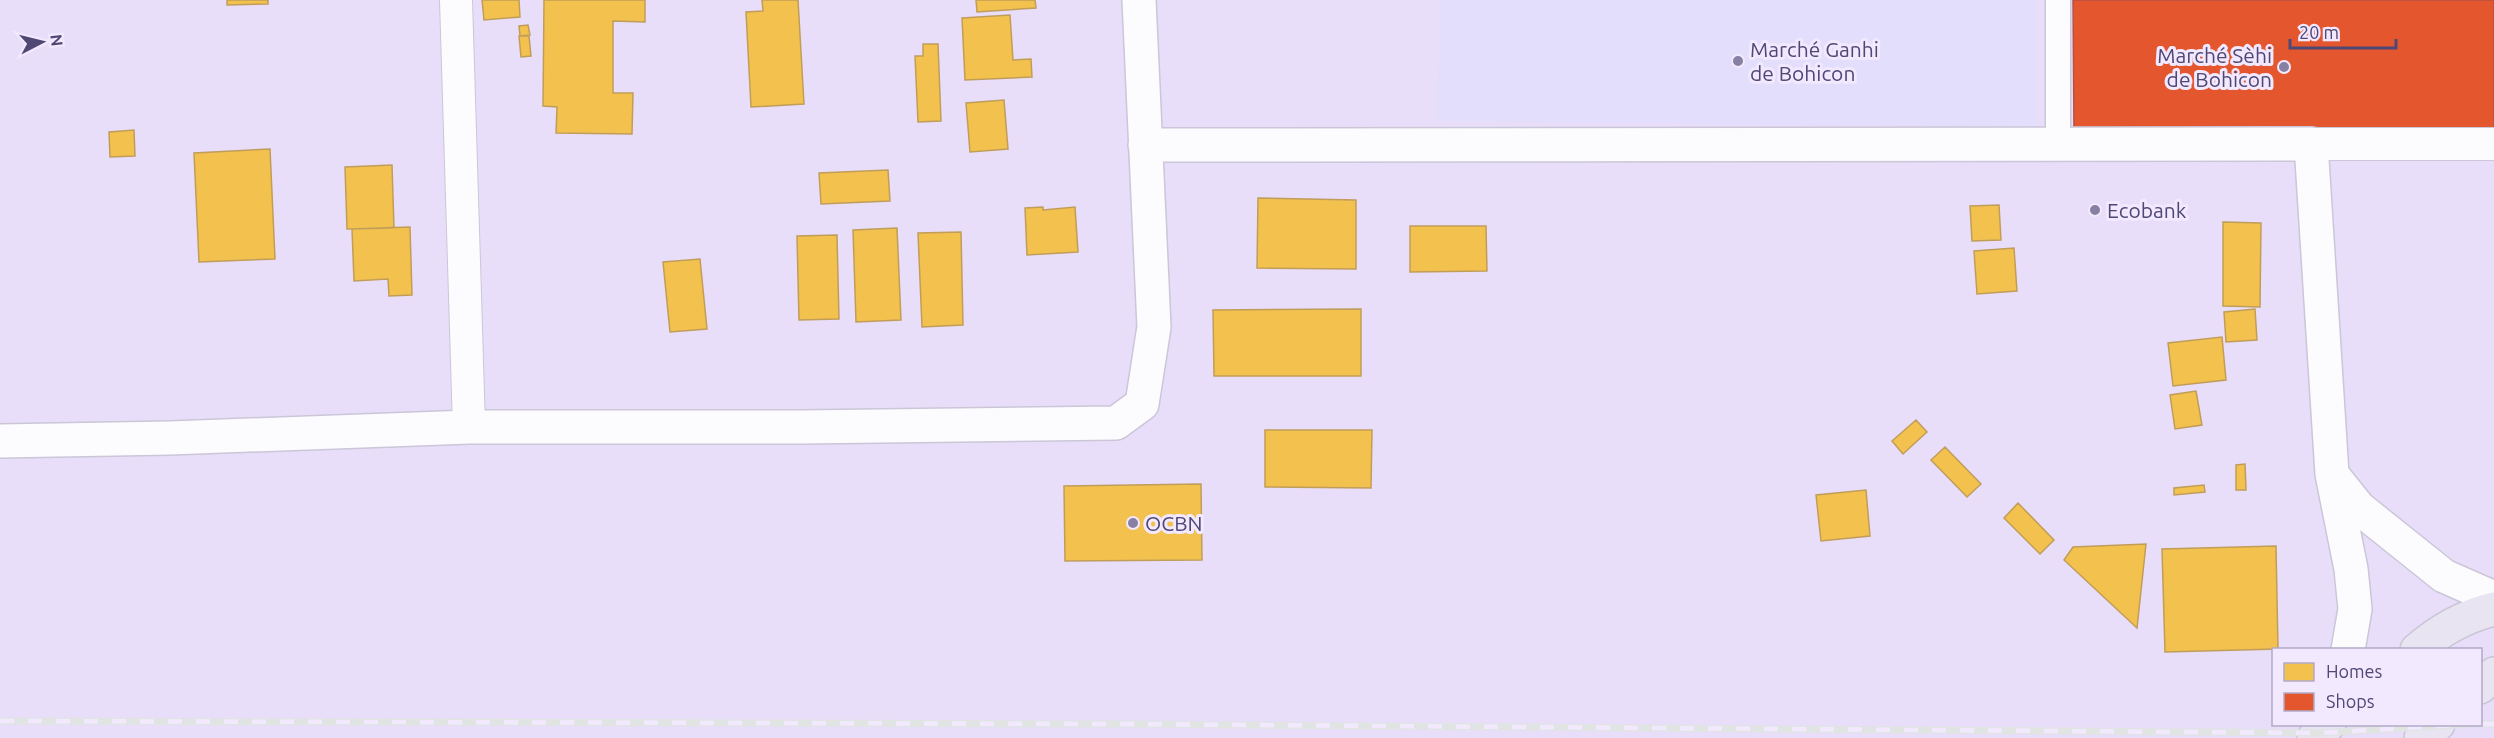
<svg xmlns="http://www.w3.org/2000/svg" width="2494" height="738" font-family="Ubuntu,sans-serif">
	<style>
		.residential { fill: #e8def9; fill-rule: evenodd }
		.commercial { fill: #e3defb }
		.homes { fill: #f2c14e; stroke: #c19d5a; stroke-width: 1.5 }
		.shops { fill: #e4572e; stroke: #b75243; stroke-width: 1.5 }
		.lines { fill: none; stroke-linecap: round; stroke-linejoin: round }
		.pedestrian-casing { stroke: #cbc6d8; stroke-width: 27 }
		.minor-casing { stroke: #cbc6d8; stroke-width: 34 }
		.tertiary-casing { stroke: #cbc6d8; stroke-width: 36 }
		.trunk-casing { stroke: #c8c5d5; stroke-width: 36 }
		.pedestrian { stroke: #fcfcfe; stroke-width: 24 }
		.minor { stroke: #fcfcfe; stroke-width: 32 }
		.tertiary { stroke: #fcfcfe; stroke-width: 33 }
		.trunk { stroke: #e8e4f2; stroke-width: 33 }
		.rail-casing { stroke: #e0e4e3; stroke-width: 7 }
		.rail { stroke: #f2e9ff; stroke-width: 4.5; stroke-dasharray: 14; stroke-linecap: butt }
		.poi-dot { fill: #8780a2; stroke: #f2e9ff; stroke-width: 2 }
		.labels { text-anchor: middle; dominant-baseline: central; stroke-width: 6; stroke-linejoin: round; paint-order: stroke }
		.poi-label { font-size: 21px; fill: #4f4875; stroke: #f2e9ff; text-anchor: start }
	</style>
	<rect width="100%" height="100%" fill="#eee8f7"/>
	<path class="residential" d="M0,0H2494V738H0ZM2274,650H2480V724H2274Z"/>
	<path class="commercial" d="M1440,0H2037V127L1437,121Z"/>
	<path class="homes" d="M227,0H268V4L227,5Z
		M482,0H519L520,17L484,20Z
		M544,0H645V22L613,21V93H633L632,134L556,133L557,107L543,106Z
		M762,0H798L804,104L751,107L746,12L763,11Z
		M976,0H1035L1036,8L977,12Z
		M1010,15L1013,60L1031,59L1032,77L965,80L962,18Z
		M528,25L530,35L520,36L519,26Z
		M519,36H529L531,56L521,57Z
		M923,44H938L941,121L918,122L915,56H923Z
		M1004,100L1008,149L970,152L966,103Z
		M134,130L135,156L110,157L109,132Z
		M270,149L275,259L199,262L194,153Z
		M392,165L394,228L347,229L345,167Z
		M888,170L890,201L821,204L819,173Z
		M1258,198L1356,200V269L1257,268Z
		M1999,205L2001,240L1972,241L1970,206Z
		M1043,207V210L1075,207L1078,252L1027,255L1025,208Z
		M2223,222L2261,223L2260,307L2223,306Z
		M1410,226H1486L1487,271L1410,272Z
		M410,227L412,295L389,296L388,279L354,281L352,229Z
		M897,228L901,320L856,322L853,230Z
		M961,232L963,325L922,327L918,233Z
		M837,235L839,319L799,320L797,236Z
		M2014,248L2017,291L1977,294L1974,251Z
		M700,259L707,329L670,332L663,262Z
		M1361,309V376H1214L1213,310Z
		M2255,309L2257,340L2226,342L2224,312Z
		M2222,337L2226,380L2173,386L2168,343Z
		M2196,391L2202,425L2175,429L2170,395Z
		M1916,420L1927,432L1903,454L1892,441Z
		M1265,430H1372L1371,488L1265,487Z
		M1945,447L1981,484L1967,497L1931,460Z
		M2245,464L2246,490H2236V465Z
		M1201,484L1202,560L1065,561L1064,486Z
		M2204,485L2205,492L2174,495V488Z
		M1866,490L1870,536L1821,541L1816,495Z
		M2018,503L2054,540L2040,554L2004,518Z
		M2146,544L2137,628L2064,560L2073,547Z
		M2276,546L2278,649L2165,652L2162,549Z"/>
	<path class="shops" d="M2073,0H2494V133H2074Z"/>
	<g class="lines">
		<defs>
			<path id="pedestrian" d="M2058,145V0"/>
			<path id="minor" d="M456,0L469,427
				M2311,144H2494"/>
			<path id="tertiary" d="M1145,145L2311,144L2332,474L2351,569L2355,609L2348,650
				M0,441L170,438L469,427H802L1116,423L1142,404L1154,327L1139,0
				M2335,478L2359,508L2444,576L2494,598"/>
			<path id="trunk" d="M2417,650C2440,630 2465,616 2494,609
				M2480,687L2494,674
				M2314,738L2329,724
				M2421,738L2438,724"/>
		</defs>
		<use href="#pedestrian" class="pedestrian-casing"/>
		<use href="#minor" class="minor-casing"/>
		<use href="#tertiary" class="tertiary-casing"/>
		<use href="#trunk" class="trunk-casing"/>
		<use href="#pedestrian" class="pedestrian"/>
		<use href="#minor" class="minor"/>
		<use href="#tertiary" class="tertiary"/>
		<use href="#trunk" class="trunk"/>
		<defs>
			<path id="rail" d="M0,721L1119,724L2320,733L2473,724
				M2480,724H2494"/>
		</defs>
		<use href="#rail" class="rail-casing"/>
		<use href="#rail" class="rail"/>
	</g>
	<g class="poi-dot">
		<circle cx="1738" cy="61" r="6"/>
		<circle cx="2284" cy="67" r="6"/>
		<circle cx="2095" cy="210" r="6"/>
		<circle cx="1133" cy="523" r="6"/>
	</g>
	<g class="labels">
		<g class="poi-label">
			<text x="1750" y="49">Marché Ganhi<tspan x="1750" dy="24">de Bohicon</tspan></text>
			<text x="2272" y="55" text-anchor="end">Marché Sèhi<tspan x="2272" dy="24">de Bohicon</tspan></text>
			<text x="2107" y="210">Ecobank</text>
			<text x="1145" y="523">OCBN</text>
		</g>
	</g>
	<rect x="2272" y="648" width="210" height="78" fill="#f2e9ff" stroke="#b1a9c8" stroke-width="1.5"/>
	<rect x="2284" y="663" width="30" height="18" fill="#f2c14e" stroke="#b1a9c8" stroke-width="1.5"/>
	<text x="2326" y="678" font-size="18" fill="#4f4875">Homes</text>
	<rect x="2284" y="693" width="30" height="18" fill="#e4572e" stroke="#b1a9c8" stroke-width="1.5"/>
	<text x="2326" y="708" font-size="18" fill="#4f4875">Shops</text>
	<g transform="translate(42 42) rotate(83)" stroke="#f2e9ff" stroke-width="4.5" paint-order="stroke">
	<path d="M0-4.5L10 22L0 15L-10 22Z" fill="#4f4875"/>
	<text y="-9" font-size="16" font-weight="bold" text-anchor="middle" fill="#4f4875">N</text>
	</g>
	<path d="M2290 39v9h106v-9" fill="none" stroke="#4f4875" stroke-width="3"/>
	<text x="2299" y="39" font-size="18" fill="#4f4875" stroke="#f2e9ff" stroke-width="4.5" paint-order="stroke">20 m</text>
</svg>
